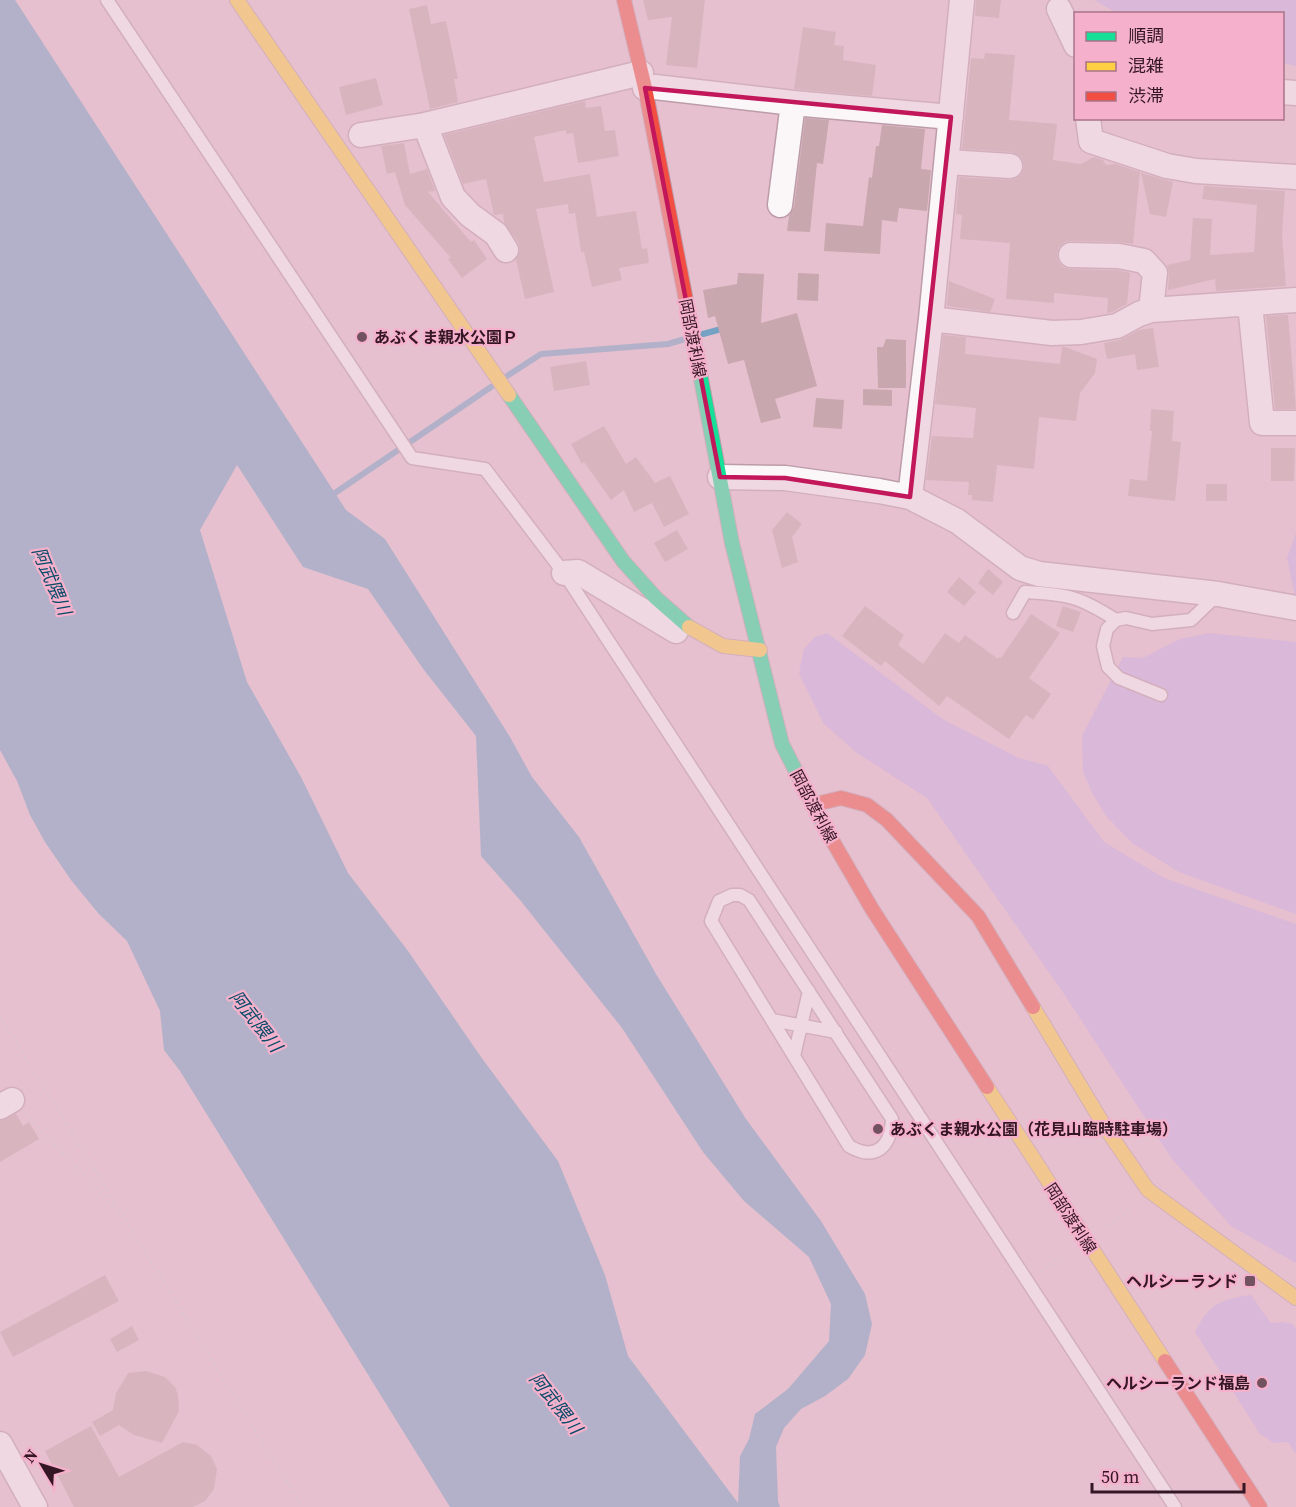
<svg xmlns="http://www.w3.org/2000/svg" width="1296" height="1507" font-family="'Source Serif 4','Noto Sans JP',serif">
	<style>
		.green { fill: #ccafe6 }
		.water { fill: #74a1c4; fill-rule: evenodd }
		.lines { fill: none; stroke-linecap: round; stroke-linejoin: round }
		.stream { stroke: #74a1c4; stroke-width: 6 }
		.building { fill: #c8a7ae }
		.lane-casing { stroke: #bc9ca9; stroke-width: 15 }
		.street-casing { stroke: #bc9ca9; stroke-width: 27 }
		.fast-casing { stroke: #bc9ca9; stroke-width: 16 }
		.slow-casing { stroke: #bc9ca9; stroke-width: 16 }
		.jam-casing { stroke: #bc9ca9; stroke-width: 16 }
		.path { stroke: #d6cacf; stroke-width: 4; stroke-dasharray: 1.5 4.5; stroke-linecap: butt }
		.lane { stroke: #fbf6f8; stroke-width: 12 }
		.street { stroke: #fbf6f8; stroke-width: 24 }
		.fast { stroke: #16e098; stroke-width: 14 }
		.slow { stroke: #ffcf43; stroke-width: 14 }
		.jam { stroke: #f24e42; stroke-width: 14 }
		.marked { fill: none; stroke: #c2185b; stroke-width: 4.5; stroke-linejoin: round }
		.poi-dot { fill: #735260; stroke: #f5b1cb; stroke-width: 2 }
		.labels { text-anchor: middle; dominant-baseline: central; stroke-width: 4.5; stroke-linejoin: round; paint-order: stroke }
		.poi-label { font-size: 16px; font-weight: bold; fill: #351624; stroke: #f5b1cb; text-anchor: start }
		.street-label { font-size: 16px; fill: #351624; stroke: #f5b1cb }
		.water-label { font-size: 18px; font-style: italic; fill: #074c6a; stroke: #f5b1cb }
	</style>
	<rect width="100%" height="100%" fill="#e6c0ce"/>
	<path class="green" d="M1094,0H1296V66L1283,63L1282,14L1117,13Z
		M1296,533V601L1287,558Z
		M827,633L944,720L1019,758L1048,766L1104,842L1164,878L1296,924V1263L1231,1226L1172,1159L1064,994L927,798L857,753L823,723L799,673L804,649L815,637Z
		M1209,633L1296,642V914L1179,872L1132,843L1106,816L1092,793L1083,772L1082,736L1123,657L1143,658L1180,639Z
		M1251,1295L1271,1323L1282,1322L1293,1324L1296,1329V1454L1288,1442L1274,1443L1260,1434L1195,1332C1209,1304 1221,1299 1251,1295Z"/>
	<path class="water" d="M0,0H15L17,3L346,510L385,539L510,737L532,777L579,837L656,974L746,1119L821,1221L865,1294L872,1324L865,1355L848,1379L825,1396L801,1409L784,1428L776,1447L778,1501L780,1507H450L180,1071L164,1050L160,1011L127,941L98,913L71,880L45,842L30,815L17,781L0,750ZM237,465L303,567L368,589L424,670L476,736L481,856L520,900L622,1028L703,1152L744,1201L809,1257L831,1304L829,1341L788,1389L755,1414L749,1439L740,1456L738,1503L628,1356L605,1275L558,1161L481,1057L408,951L348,873L301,777L247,682L200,530Z"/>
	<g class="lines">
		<path class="stream" d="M703,334L725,328
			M507,376L541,354L668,344L685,339
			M329,497L491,387"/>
	</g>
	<path class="building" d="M643,0H705L697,68L666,65L672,17L648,20Z
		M976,0H1001L999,18L975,16Z
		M427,5L431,24L446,21L458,79H454L458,102L430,109L409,9Z
		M803,27L836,32L834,45L844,46L843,60L876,65L872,96L794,89Z
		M985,53L1015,55L1009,120L1057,124L1053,160L1081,164L1094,157L1103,160L1106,165L1116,164L1140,172L1133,244L1119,242L1071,241L1065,242L1059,247L1057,254L1059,262L1063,267L1070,269L1117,270L1130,273L1127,304L1112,312L1107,313L1108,298L1054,293V303L1006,299L1010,243L960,239L962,215L956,214L959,177L1010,180L1016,179L1021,174L1024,167L1022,159L1018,155L1011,152L962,149L971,58L984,59Z
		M376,78L383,105L346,115L339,87Z
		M585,101L586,108L601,106L605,131L615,130L619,156L578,163L573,133L566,134V130L534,137L544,182L590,174L597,217L636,211L642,249L647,248L649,263L619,268L622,280L592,287L584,252H581L575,213L569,214L568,204L536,209L554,292L525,299L516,260L520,250L518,242L504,223L503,214L494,215L486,179L463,184L444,135Z
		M805,118L829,120L823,164L817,163L810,232L787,231L789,216L794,207Z
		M882,125L925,129L921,169L931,170L927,211L899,208L897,222L882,220L880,254L824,251L826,223L863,226L869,177L872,178L876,146H879Z
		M404,143L410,174L427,169L435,191L428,192L471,242L474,240L487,259L462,278L448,259L451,258L405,205L395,172L387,174L381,146Z
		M1141,173L1173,182L1166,217L1150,214Z
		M1204,186L1285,191L1282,235L1286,286L1216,291L1215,279L1168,290L1169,274L1167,265L1190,260L1193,218L1212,219L1210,255L1254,252L1257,205L1202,199Z
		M738,273L764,274L761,323L797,313L817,386L775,399L781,418L761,423L744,360L728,364L715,316L708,318L703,290L737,284Z
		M798,273L819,274L818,301L797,300Z
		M949,281L995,299L990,312L947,306Z
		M1288,315L1296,409H1275L1266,316Z
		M1153,328L1159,367L1137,370L1135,354L1107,359L1104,343L1120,340L1139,330Z
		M943,335L966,337L965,354L1060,364L1062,347H1065L1097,359L1095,373L1080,393L1076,421L1039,417L1034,469L997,465L993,502L972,500V495H968L969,482L926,480L932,436L973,438L976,408L935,404Z
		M886,339L906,340V388H878L877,347H883Z
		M586,361L590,385L554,391L550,367Z
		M863,389L892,390V406L863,405Z
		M816,398L844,400L842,429L813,427Z
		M1151,409L1174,411L1172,441L1181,442L1175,501L1128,496L1130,479L1147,481L1152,431H1150Z
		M604,426L626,464L636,457L655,483L670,476L689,514L664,527L652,503L634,512L624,490L611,500L584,462L582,464L571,444Z
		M1271,448H1295L1294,481H1271Z
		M1206,484H1227V501H1206Z
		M787,512L802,524L792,537L798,562L782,568L772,530Z
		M677,530L688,549L665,562L654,543Z
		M988,569L1003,582L993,595L978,583Z
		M959,577L976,592L964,606L947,592Z
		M865,606L904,635L898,645L923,664L945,633L959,643L965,635L998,659L999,657L1001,658L1031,614L1060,633L1029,678L1051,694L1033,720L1026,715L1009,739L947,696L939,706L885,661L881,666L842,636Z
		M1063,606L1081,612L1073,632L1056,626Z
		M16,1114L23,1126L29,1122L39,1139L0,1162V1121Z
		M105,1275L119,1301L13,1357L0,1332Z
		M132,1326L139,1340L117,1352L110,1339Z
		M146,1371L165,1377L175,1387L178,1395L179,1411L162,1443L134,1435L119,1425L100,1436L92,1422L113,1410L116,1393L128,1373Z
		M91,1426L119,1477L183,1442L197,1445L211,1456L217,1469L214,1489L205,1501L193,1507H74L45,1451Z"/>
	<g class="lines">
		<defs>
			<path id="lane" d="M107,0L412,458L485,469L564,573L1175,1507
				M1013,613L1025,592C1068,594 1080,597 1116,620
				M1161,695L1119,678L1108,667L1103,646L1107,629L1116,620L1126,618L1152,624L1191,620L1217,595
				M732,895H740L749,900L892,1119C891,1146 876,1162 849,1146L711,921L719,901Z
				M772,1020L836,1032
				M794,1056L809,991"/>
			<path id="street" d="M1059,9L1076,45
				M645,88L655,87L793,103L951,117
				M1282,92L1296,93
				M1088,118L1091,141L1167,166L1196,171L1296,177
				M425,125L453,197L470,215L496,234L506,250
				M361,135L425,125L641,73
				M948,162L1010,166
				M780,205L793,103
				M1071,255L1119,256L1144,261L1155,273L1151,310
				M1250,304L1262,423H1296
				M931,319L1052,333L1081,332L1117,326L1139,314L1151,310L1296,300
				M720,477L785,478L879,491L910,497L957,521L1020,568L1039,574L1218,594L1296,608
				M910,497L931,319L962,0
				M564,573L578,572L676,631
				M0,1107L12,1100
				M0,1444L35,1507"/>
			<path id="fast" d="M698,363L732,543L782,744L825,828
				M509,395L623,561L656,598L689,627"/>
			<path id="slow" d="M237,0L509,395
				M689,627L723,646L760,650
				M1033,1007L1105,1127L1148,1190L1296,1298
				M987,1087L1165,1361"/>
			<path id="jam" d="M624,0L645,88L698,363
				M812,805L841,798L867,805L887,820L978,916L1033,1007
				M825,828L872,909L987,1087
				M1165,1361L1260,1507"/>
		</defs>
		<use href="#lane" class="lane-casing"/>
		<use href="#street" class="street-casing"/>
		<use href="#fast" class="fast-casing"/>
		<use href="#slow" class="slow-casing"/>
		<use href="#jam" class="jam-casing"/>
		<path class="path" d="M0,1016L302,1507
			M25,1114L117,1210
			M1108,1225L1131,1209
			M1040,1271L1061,1258"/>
		<use href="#lane" class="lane"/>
		<use href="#street" class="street"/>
		<use href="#fast" class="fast"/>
		<use href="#slow" class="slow"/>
		<use href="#jam" class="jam"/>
	</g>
	<path d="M0 0H1296V1507H0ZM645,88L951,117L910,497L785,478L720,477Z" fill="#e6c0ce" fill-opacity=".55" fill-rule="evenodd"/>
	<path class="marked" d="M645,88L951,117L910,497L785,478L720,477Z"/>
	<g class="poi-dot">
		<circle cx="362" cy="337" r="6"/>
		<circle cx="878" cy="1129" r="6"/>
		<rect x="1244" y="1275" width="12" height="12" rx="3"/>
		<circle cx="1262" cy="1383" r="6"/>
	</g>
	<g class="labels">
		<g class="poi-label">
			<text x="374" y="337">あぶくま親水公園Ｐ</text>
			<text x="890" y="1129">あぶくま親水公園（花見山臨時駐車場）</text>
			<text x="1238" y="1281" text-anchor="end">ヘルシーランド</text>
			<text x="1250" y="1383" text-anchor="end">ヘルシーランド福島</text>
		</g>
		<g class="street-label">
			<text transform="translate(693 338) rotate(79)">岡部渡利線</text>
			<text transform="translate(814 806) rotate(62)">岡部渡利線</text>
			<text transform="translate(1071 1218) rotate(57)">岡部渡利線</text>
		</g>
		<g class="water-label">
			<text transform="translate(52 581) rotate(67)">阿武隈川</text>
			<text transform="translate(256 1021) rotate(52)">阿武隈川</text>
			<text transform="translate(556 1403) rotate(52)">阿武隈川</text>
		</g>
	</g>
	<rect x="1074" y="12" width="210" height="108" fill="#f5b1cb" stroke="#a87388" stroke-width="1.5"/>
	<rect x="1086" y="32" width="30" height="9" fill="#16e098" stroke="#a87388" stroke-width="1.5"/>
	<text x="1128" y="42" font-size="18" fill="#351624">順調</text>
	<rect x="1086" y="62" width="30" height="9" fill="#ffcf43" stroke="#a87388" stroke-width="1.5"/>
	<text x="1128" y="72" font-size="18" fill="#351624">混雑</text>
	<rect x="1086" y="92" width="30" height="9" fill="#f24e42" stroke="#a87388" stroke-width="1.5"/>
	<text x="1128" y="102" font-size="18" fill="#351624">渋滞</text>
	<g transform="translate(42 1465) rotate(308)" stroke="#f5b1cb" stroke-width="4.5" paint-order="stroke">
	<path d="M0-4.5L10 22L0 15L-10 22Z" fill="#351624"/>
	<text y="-9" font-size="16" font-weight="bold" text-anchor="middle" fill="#351624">N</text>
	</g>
	<path d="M1092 1483v9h152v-9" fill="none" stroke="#351624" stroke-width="3"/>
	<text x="1101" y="1483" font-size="18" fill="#351624" stroke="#f5b1cb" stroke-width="4.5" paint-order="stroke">50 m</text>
</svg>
